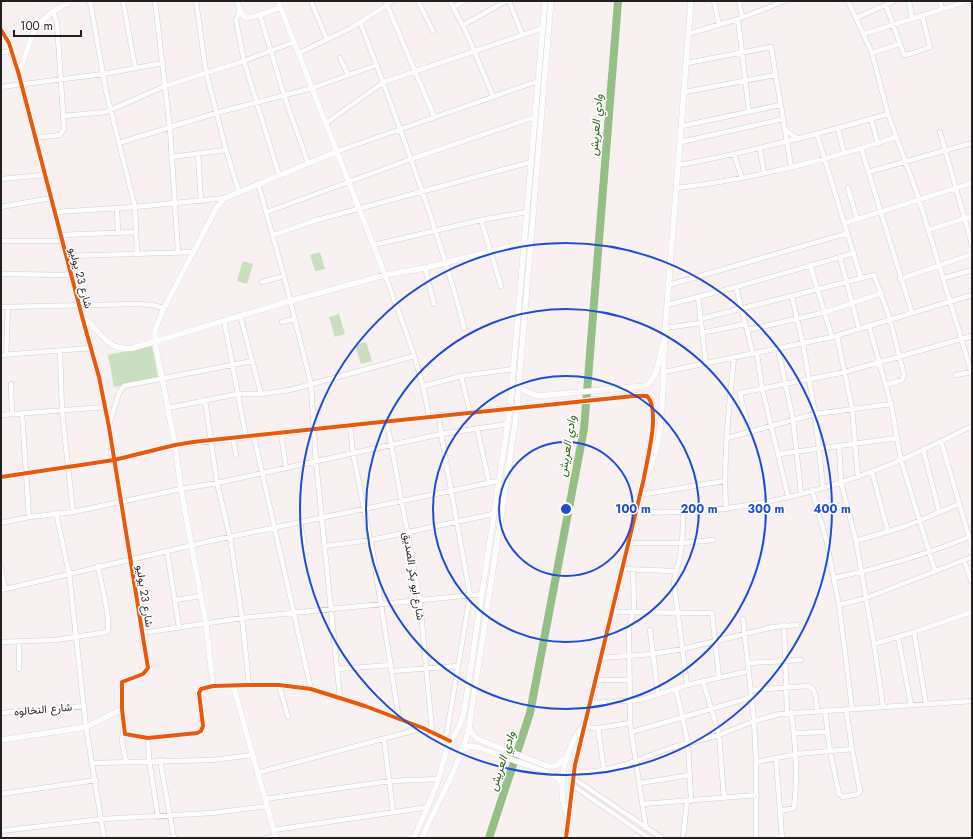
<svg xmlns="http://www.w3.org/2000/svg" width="973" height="839" font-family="Jost,Vazirmatn,sans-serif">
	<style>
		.green { fill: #cadec0 }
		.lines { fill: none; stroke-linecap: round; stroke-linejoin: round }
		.river { stroke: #96be87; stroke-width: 8 }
		.minor-casing { stroke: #d3cccd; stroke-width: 5.5 }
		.tertiary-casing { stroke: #d3cccd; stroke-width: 6 }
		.minor { stroke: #fefdfd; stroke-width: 4.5 }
		.tertiary { stroke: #fefdfd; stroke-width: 5.5 }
		.cycleway-casing { stroke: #fff; stroke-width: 6 }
		.cycleway { stroke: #e8590c; stroke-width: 4 }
		.ring { fill: none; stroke: #1d4ed8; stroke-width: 2 }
		.labels { text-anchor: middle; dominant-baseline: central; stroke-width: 3; stroke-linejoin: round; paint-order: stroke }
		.street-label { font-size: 11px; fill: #241f1f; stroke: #fff }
		.water-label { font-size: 12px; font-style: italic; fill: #2a6413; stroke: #fff }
		.centre { fill: #1d4ed8; stroke: #fff; stroke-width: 2 }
		.ring-label { font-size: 12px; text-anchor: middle; font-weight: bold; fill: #1d4ed8; stroke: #fff; stroke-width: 3; stroke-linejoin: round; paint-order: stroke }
	</style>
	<rect width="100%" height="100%" fill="#f9f0f1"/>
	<path class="green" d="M320,252L325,269L315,271L310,255Z
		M243,261L253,264L247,284L237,281Z
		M339,314L345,334L335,337L329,317Z
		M366,342L372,361L361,364L355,345Z
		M152,346L158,378L114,387L108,355Z"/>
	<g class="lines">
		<path class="river" d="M489,838L530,713L584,429L618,1"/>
		<defs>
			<path id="minor" d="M90,1L106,91L135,207L137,254
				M123,1L135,67
				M155,1L170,129L178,252
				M196,1L206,72L226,150L239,192
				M311,1L327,40
				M392,1L387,5L434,116
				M418,1L433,31
				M450,1L467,34L493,96
				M509,1L522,34
				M714,1L719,25
				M739,1L742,17
				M848,1L872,53L888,114L919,199L972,374
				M909,1L912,18
				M940,1L942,9
				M886,5L904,55L910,54L930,47L922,15
				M454,7L464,1
				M240,11L236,20L244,61L279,175
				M260,15L284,95L308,163
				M856,18L894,1
				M738,19L749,112
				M360,22C385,86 408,150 430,214C442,252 455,289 464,328
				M463,25L506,1
				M688,34L738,19L785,1
				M864,34L968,1
				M1,52L12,51
				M299,53L351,28L387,5L385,1
				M872,53L899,44
				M340,58L348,75
				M687,63L771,47L785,130L799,139
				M1,87L103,74L163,63
				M685,92L775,75
				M63,116L106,112L165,86L244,61L294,42
				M871,119L878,144
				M326,123L384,82L543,28
				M682,126L780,105
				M838,129L844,152
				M785,130L791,167
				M940,132L972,245
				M817,134L861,278
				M35,138L60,135L64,129L57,22L53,12
				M681,142L783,119
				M119,143L216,113L312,88L377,65
				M861,148L912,313
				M760,149L764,173
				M338,151L538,81
				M198,154L201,201
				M734,155L742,178
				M171,157L226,150
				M679,165C750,152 819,134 888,114
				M868,172L972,143
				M1,179L44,175
				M258,183L284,276L311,384L316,462L340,698
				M677,188C751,179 825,161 896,137
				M848,188L857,219
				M1,207L51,198
				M117,208L118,231
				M55,212L135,207L225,198
				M267,212L411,159L535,117
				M481,220L501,286
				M845,223L972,183
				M928,230L972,216
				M60,235L136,232
				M273,235L317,220L531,162
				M1,241H62
				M374,245L481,220L526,212
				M67,256L194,252
				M840,257L859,329
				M810,265L832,337
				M425,268L434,304
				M1,274L72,275
				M385,275C402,321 421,367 429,416
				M944,278L972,270
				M900,279L972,254
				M262,282L284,276
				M669,285L848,233
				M736,287L753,354
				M698,297L706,364
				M792,297L803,344L815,414L823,487
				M667,305L736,287L854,253
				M1,307L137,304L152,305L164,308
				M240,315L261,394
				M700,319L874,275L890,319L904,375L902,380L886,385
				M224,320L246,437
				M282,322L294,319
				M665,328L701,323
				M747,330L826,312L882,293
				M702,333L745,324
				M837,336L852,408L858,477
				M778,349L793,420L801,493
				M60,351L62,411L73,512
				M757,354L762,388L788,496
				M1,355L92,348
				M6,355L8,307
				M664,372L832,337L972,295
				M956,375L972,372
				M461,376L470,412
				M11,384L12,414
				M424,386L461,376L513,369
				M205,400L217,483L230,537L242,618L249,685
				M891,404L815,414L749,432L740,393L845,372L972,336
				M168,408L237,394H261L290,390L414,356
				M22,414L29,517
				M1,415L105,407
				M439,415L441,434L470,595L446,738
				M387,422L420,601L432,731
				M109,425L119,393L124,386L252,361
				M350,426L353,453L373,554L399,719
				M477,428L489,482
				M281,433L286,468
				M254,437L311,689
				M233,438L236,455
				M727,438L749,432
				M897,438L901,460L935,571
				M941,441L972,547
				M839,446L841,482L856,541L874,644L883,706
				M923,449L939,511
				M779,454L897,438L891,404L869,326
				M872,472L888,532
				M1,477L114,460L175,445L510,408
				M812,490L826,539L839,605L852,708
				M640,495L724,481
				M726,509C723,458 729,408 734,358
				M636,512C716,515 798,500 873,471C907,459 939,442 972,426
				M56,513L69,573L86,727L104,838
				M683,513C683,528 683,542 680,557C678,567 674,574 674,584L687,685
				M300,522L304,543
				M1,523L29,517L73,512L181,489L217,483L441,434L508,424
				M856,541L906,526L959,504
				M628,543H682L713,540
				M325,546L371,540L493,514
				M167,551L179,627
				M964,560L971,581
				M1,567L5,589
				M622,569L675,571
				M633,570L634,609L629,627L630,723L646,828
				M834,578C881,568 927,554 972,536
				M1,590L210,541L498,481
				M176,600L200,596
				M839,605L866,598L972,557
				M611,612L712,613L719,677
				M743,619L754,721L756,762V838
				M784,625L787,713
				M650,630L658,694
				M914,632L926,704
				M142,633L242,618L482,594
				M898,637L911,705
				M1,642L56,640L107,632C112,622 100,579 98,566
				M874,644L914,632L972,612
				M601,658L652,654L683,649L773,627L797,625
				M748,663L801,660
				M19,669V642
				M339,669L391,665
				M392,671L458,666
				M596,680H630
				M703,681L719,735L724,798
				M279,685L288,717
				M676,689L688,743L691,801
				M751,690L808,686C817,689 816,702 817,710
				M591,703L641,700L687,685L749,671
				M825,710L830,751L839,794L843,797L858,794L860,791L852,749
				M1,713L84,706
				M583,727L598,728L630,723
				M598,728L604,770
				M123,730L122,742L126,761
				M632,732L752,697
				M794,733L828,732
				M148,738L149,760L158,817
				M384,739L393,811
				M776,758L782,838
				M160,760L174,838
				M756,762L797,754L852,749L846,709
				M93,763L212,760L253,755
				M257,773L423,728
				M574,773L604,770L624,765L670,748L719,735L754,721L780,714L972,701
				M573,778L662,838
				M640,783L690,775
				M572,785L649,838
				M1,794L96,780
				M265,799L390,781L439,779
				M643,804L757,795
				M780,811L794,808C798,775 796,745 791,712
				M274,830L429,807
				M1,831L102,819L212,813L267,806
				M266,838L276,837
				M683,838L687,801"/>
			<path id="tertiary" d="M237,1L241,13L246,18L260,15L281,7
				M278,1L385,275
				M1,30L9,43L19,75L83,320L99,377L109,427L148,668L143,674L122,682V709L125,734L148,738L197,733L201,731L203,726L199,693L201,689L213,686L249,685H279L311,689L365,706L423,728L450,741
				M19,74C33,35 30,21 72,1
				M83,320L88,321C103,336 109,351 133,348L290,301L385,275L425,268L527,242
				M519,388L537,396L645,386C659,378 659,356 663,342
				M514,408L642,395L649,398C660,415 648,458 644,478L574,773L571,808L568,818L566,838
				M645,477C667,444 662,370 665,331C674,221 683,111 691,1
				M233,685L276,838
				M213,686L206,624L181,489L175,445L155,342V330L164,308L217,207L225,198L338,151
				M469,728L477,739L550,767L557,765L566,758
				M1,740L86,727L122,709
				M464,749L470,746L477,747L549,773L558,778L562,783
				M568,818C555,787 564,749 585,723
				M414,838L437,784L446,751L460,725L464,712L510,408L545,1
				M422,838C438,801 459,767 469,728L516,418L551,1"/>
		</defs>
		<use href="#minor" class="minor-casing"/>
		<use href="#tertiary" class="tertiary-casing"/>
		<use href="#minor" class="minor"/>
		<use href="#tertiary" class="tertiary"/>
		<defs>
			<path id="cycleway" d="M1,30L9,43L19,75L83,320L99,377L109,427L148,668L143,674L122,682V709L125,734L148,738L197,733L201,731L203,726L199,693L201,689L213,686L249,685H279L311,689L365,706L423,728L450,741
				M1,477L114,460L175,445L193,442C340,427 487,410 634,396H647C661,410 647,459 644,478L575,765L566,838"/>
		</defs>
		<use href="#cycleway" class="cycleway-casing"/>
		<use href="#cycleway" class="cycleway"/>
	</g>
	<g class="ring">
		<circle cx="566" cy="509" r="67"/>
		<circle cx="566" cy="509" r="133"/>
		<circle cx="566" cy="509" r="200"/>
		<circle cx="566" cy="509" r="266"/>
	</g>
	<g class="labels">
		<g class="street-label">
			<text transform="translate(81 278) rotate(75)">شارع 23 يوليو</text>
			<text transform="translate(414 576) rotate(81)">شارع ابو بكر الصديق</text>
			<text transform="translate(145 596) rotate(81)">شارع 23 يوليو</text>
			<text transform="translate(43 709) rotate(-5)">شارع النخالوه</text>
		</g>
		<g class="water-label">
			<text transform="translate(596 125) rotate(-85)">وادي العريش</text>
			<text transform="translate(567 446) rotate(-81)">وادي العريش</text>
			<text transform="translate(502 761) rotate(-72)">وادي العريش</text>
		</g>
	</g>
	<circle cx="566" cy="509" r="6" class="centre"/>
	<g class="ring-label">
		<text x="633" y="513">100 m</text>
		<text x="699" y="513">200 m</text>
		<text x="766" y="513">300 m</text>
		<text x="832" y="513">400 m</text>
	</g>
	<rect width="973" height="839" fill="none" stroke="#241f1f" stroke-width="4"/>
	<path d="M14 30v6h67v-6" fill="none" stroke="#241f1f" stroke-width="2"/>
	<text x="20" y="30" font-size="12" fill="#241f1f" stroke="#ffffff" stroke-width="3" paint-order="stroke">100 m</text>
</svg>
